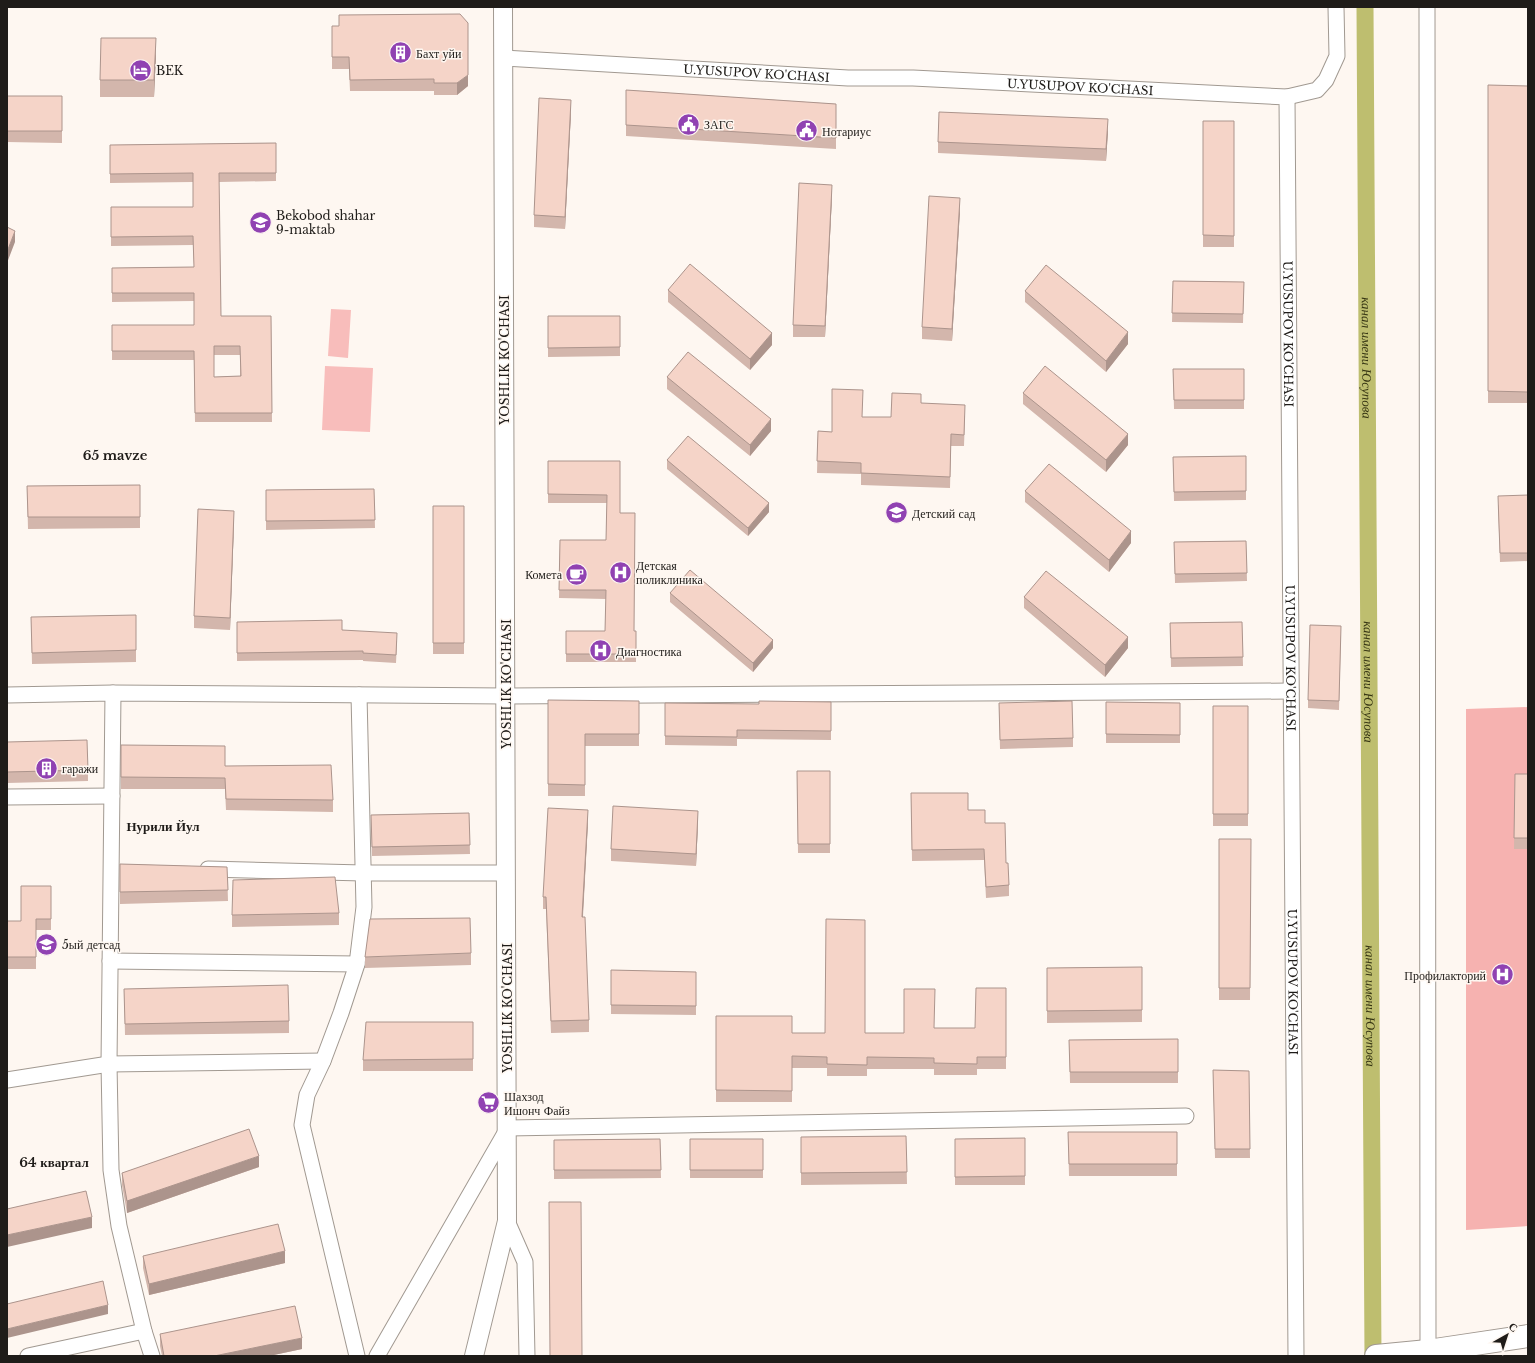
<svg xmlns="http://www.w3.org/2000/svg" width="1535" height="1363" font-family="'Libre Baskerville',serif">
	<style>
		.green { fill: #f8bdbb }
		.forest { fill: #f6b2b0 }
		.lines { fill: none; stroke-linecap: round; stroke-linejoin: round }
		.canal { stroke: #bebe6f; stroke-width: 17 }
		.minor-casing { stroke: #a19991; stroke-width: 17 }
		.tertiary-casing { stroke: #a19991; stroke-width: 20 }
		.primary-casing { stroke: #a19991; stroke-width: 24 }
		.minor { stroke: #fff; stroke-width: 15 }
		.tertiary { stroke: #fff; stroke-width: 18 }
		.primary { stroke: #fff; stroke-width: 22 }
		.wall { fill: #d3b6ac; fill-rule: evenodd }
		.shaded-wall { fill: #ac948c }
		.building { fill: #f5d4c8; stroke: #ac948c; fill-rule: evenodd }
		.labels { text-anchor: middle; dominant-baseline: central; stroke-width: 3; stroke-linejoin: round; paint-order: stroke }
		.poi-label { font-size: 12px; fill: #1f1c19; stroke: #fef7f1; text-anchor: start }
		.street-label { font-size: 12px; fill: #1f1c19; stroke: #fef7f1 }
		.water-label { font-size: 13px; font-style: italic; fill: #363513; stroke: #fef7f1 }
		.neighbourhood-label { font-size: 13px; font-weight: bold; fill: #1f1c19; stroke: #fef7f1 }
	</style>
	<rect width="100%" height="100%" fill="#fef7f1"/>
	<path class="green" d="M331,309L351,310L348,358L328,356Z
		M325,366L373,368L370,432L322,430Z"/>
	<path class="forest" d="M1528,707V1226L1466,1230V709Z"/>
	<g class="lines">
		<path class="canal" id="s1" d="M1365,7L1373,1356"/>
		<defs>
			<g id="minor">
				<path d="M1427,7L1428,1351"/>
				<path id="s2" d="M503,58L848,78H913L1287,97L1296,1356"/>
				<path d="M1287,97L1317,90L1326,80L1337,56L1336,7"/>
				<path d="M113,693L109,1064L111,1170L119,1226L144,1331L152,1356"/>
				<path d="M7,695L113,693L506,696L1291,691"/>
				<path d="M7,797L112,796"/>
				<path d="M208,869L363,873H506"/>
				<path d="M110,961L357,964"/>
				<path d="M7,1080L109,1064L323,1061"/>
				<path d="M507,1221L525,1262L527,1356"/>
				<path d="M28,1356L144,1331"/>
				<path d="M357,1356L302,1125L307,1095L323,1061L341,1013L357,964L364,907L359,695"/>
				<path d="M377,1356L508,1128L1186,1116"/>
			</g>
			<path id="tertiary" d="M474,1356L507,1221L503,7"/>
			<path id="primary" d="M1376,1356L1428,1351L1528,1336"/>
		</defs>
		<use href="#minor" class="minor-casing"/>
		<use href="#tertiary" class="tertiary-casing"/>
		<use href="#primary" class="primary-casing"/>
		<use href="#minor" class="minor"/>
		<use href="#tertiary" class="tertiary"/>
		<use href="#primary" class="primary"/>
	</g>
	<path class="wall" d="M332,26L468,86L457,95H434V91H350L349,69H332Z
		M156,55L154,97H100V80Z
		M1488,85L1528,86V403H1488Z
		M626,90L836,104V149L626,136Z
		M7,96H62V143L7,142Z
		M571,112L565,229L534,227V215Z
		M1203,121H1234V247H1203Z
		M1108,131L1106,161L938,153V142Z
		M276,143V181L219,182L221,316H271L272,422H195L194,360H112V325H194V301L112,302V268L194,267L193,245L111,246V207H193V182L110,183V145ZM214,355H240V376L214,377Z
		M832,196L825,337H793V325Z
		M960,210L952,341L922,339V327Z
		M1173,281L1244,282L1243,323L1172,322Z
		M668,290L772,345L750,370L668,302Z
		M1025,291L1128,344L1106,372L1025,302Z
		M548,316H620V356L548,357Z
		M1173,369H1244V409H1174Z
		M667,377L771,431L750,456L667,389Z
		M1023,393L1128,445L1106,472L1023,404Z
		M921,403L965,416L964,446H951L950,488L861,485V474L817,473L818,431L832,432L862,417H891Z
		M1246,456V500L1174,501L1173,457Z
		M667,460L769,512L748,536L667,469Z
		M548,461H620V513L634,631H636V662H566V631H605L606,599L559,598L560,540H606L607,503H548Z
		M140,485V528L28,529L27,486Z
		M374,489L375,528L266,530V490Z
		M1025,491L1131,543L1109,572L1025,502Z
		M1528,495V561L1500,562L1498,505Z
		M433,506H464V654H433Z
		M234,523L230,630L194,628V616Z
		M1246,541L1247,581L1175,583L1174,542Z
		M670,593L773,648L753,672L670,602Z
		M1024,597L1128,648L1105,677L1024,608Z
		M31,617L136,650V662L32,664Z
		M237,622L342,630L397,641L396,663L363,661V660L237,661Z
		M1242,622L1243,666L1171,667L1170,623Z
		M1341,635L1339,710L1308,708V700Z
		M548,700L639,701V746H585V796H548Z
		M831,702V740L737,739V746L665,745V703L759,704Z
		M1106,702L1180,703V743H1106Z
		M999,703L1073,738V747L1000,749Z
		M1213,706H1248V826H1213Z
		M7,742L88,770V781L7,783Z
		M121,745L225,766L333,800V812L226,810L225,789H121Z
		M797,771H830V853H798Z
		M1515,774H1528V849H1514Z
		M911,793L968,810L985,823L1006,863L1009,885V896L986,898L984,860L912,861Z
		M469,813L470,854L372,856L371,815Z
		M588,822L583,917L589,1020V1032L551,1033L546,909H543V897Z
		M698,823L696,866L611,861V849Z
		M1219,839H1251L1250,1000H1219Z
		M120,864L227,867L228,901L120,904Z
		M51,886V930H36V969H7V921H21Z
		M339,913V925L232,927V915Z
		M471,953V965L365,968V957Z
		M1142,967V1022L1047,1023V968Z
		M611,970L696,972V1015L611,1014Z
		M1006,988V1069H977V1075H934V1069H867V1076H827V1068H792V1102H716V1016L792,1033H904L934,1028H975Z
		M124,989L289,1021V1033L125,1035Z
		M473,1022V1071H363V1060Z
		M1178,1039V1083H1070L1069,1040Z
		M1213,1070L1249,1071L1250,1158H1215Z
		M1068,1132H1177V1176H1069Z
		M906,1136L907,1184L801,1185V1137Z
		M1025,1138V1185H955V1139Z
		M660,1139L661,1178L554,1179V1140Z
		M690,1139H763V1178H690Z
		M259,1167L127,1213L122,1185V1173Z
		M143,1256L285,1263L149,1295L143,1268Z
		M160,1334L302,1349L269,1356H162L160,1346Z"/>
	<path class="shaded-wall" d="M156,38V55L154,97V80Z
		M468,75V86L457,95V83Z
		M571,100V112L565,229V217Z
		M1108,119V131L1106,161V149Z
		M832,185V196L825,337V326Z
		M960,198V210L952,341V329Z
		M15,231V242L7,263V252Z
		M1128,332V344L1106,372V361Z
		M772,333V345L750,370V359Z
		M771,419V431L750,456V445Z
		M1128,434V445L1106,472V460Z
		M769,503V512L748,536V528Z
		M234,511V523L230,630V618Z
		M1131,531V543L1109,572V560Z
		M1128,637V648L1105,677V665Z
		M773,640V648L753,672V663Z
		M588,810V822L582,929V917Z
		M698,811V823L696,866V854Z
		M259,1156V1167L127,1213V1201Z
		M92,1217V1228L7,1247V1235Z
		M285,1251V1263L149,1295V1284Z
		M108,1305V1314L7,1338V1329Z
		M302,1338V1349L269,1356H214Z"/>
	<path class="building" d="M460,14L468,23V75L457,83H434V79L350,80L349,57H332V26H339V15Z
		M101,38H156L154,80H100Z
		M1488,85L1528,86V392L1488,391Z
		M626,90L836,104V138L626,125Z
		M7,96H62V131H7Z
		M539,98L571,100L565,217L534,215Z
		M939,112L1108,119L1106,149L938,142Z
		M1203,121H1234V236L1203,235Z
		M276,143V173H219L221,316H271L272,413H195L194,351H112V325H194V293H112V268L194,267L193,236L111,237V207H193V173L110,174V145ZM214,346H240L241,376L214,377Z
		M799,183L832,185L825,326L793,325Z
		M929,196L960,198L952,329L922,327Z
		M7,227L15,231L7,252Z
		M690,264L772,333L750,359L668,290Z
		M1046,265L1128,332L1106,361L1025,291Z
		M1173,281L1244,282L1243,314L1172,313Z
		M548,316H620V347L548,348Z
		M688,352L771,419L750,445L667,377Z
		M1045,366L1128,434L1106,460L1023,393Z
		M1173,369H1244V400H1174Z
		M832,389L863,390L862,417H891L892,393L921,394V403L965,405L964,435L951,434L950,477L861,473V463L817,461L818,431L832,432Z
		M688,436L769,503L748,528L667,460Z
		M1246,456V491L1174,492L1173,457Z
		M548,461H620V513H635L634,631H636V654H566V631H605L606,590H559L560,540H606L607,495L548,494Z
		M1049,464L1131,531L1109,560L1025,491Z
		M140,485V517H28L27,486Z
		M374,489L375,520L266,521V490Z
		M1528,495V553H1500L1498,496Z
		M433,506H464V643H433Z
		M198,509L234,511L230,618L194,616Z
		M1246,541L1247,573L1175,574L1174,542Z
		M690,570L773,640L753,663L670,593Z
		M1046,571L1128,637L1105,665L1024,597Z
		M136,615V650L32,653L31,617Z
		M342,620V630L397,633L396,655L363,653V651L237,653V622Z
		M1242,622L1243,657L1171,658L1170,623Z
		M1310,625L1341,626L1339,701L1308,700Z
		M548,700L639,701V734H585V785L548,784Z
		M759,701L831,702V731L737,730V737L665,736V703L759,704Z
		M1072,701L1073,738L1000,740L999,703Z
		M1106,702L1180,703V735L1106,734Z
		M1213,706H1248V814H1213Z
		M87,740L88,770L7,772V742Z
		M121,745L225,746V766L331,765L333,800L226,799L225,778L121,777Z
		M797,771H830V844H798Z
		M1515,774H1528V838H1514Z
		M911,793H968V810H985V823H1005L1006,863H1008L1009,885L986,887L984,849L912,850Z
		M613,806L698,811L696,854L611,849Z
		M548,808L588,810L582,917H585L589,1020L551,1021L546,897H543Z
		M469,813L470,845L372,847L371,815Z
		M1219,839H1251L1250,988H1219Z
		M120,864L227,867L228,890L120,892Z
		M335,877L339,913L232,915L233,880Z
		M21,886H51V919H36V957H7V921H21Z
		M470,918L471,953L365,957L370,919Z
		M826,919L865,920V1033H904V989H935L934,1028H975L976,988H1006V1057H977V1064L934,1063V1058L867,1057V1065L827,1064V1057L792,1056V1091L716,1090V1016H792V1033H825Z
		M1142,967V1010L1047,1011V968Z
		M611,970L696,972V1006L611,1005Z
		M288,985L289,1021L125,1024L124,989Z
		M366,1022H473V1059L363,1060Z
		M1178,1039V1072H1070L1069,1040Z
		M1213,1070L1249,1071L1250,1149H1215Z
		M249,1129L259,1156L127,1201L122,1173Z
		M1068,1132H1177V1164H1069Z
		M906,1136L907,1172L801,1173V1137Z
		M1025,1138V1176L955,1177V1139Z
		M660,1139L661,1170H554V1140Z
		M690,1139H763V1170H690Z
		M86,1191L92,1217L7,1235V1209Z
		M549,1202H581L582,1356H550Z
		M278,1224L285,1251L149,1284L143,1256Z
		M103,1281L108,1305L7,1329V1304Z
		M295,1306L302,1338L214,1356H164L160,1334Z"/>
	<defs>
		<symbol id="building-disc" viewBox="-11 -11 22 22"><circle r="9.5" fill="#9042b2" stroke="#fef7f1"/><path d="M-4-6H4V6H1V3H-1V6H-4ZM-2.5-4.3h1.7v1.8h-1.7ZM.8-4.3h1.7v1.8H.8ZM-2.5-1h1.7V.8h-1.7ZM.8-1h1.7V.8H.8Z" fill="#fff"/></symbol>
		<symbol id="hotel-disc" viewBox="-11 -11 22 22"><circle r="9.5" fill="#9042b2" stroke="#fef7f1"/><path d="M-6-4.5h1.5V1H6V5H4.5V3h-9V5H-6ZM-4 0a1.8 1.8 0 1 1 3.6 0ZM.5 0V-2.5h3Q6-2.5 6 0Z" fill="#fff"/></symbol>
		<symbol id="civic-disc" viewBox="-11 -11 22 22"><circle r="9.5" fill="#9042b2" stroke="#fef7f1"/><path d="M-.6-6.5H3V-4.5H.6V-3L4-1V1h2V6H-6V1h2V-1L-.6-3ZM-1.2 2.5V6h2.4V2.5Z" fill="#fff"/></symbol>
		<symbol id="school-disc" viewBox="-11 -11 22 22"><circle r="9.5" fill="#9042b2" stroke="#fef7f1"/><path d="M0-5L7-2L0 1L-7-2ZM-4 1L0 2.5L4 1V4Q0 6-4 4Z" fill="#fff"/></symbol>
		<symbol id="hospital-disc" viewBox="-11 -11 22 22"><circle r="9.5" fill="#9042b2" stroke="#fef7f1"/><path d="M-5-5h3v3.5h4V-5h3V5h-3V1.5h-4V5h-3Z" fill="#fff"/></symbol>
		<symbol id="cafe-disc" viewBox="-11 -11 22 22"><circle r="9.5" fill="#9042b2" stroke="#fef7f1"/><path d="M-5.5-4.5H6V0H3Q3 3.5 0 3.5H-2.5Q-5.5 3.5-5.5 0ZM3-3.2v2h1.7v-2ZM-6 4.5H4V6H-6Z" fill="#fff"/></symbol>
		<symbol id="supermarket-disc" viewBox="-11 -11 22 22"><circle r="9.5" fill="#9042b2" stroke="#fef7f1"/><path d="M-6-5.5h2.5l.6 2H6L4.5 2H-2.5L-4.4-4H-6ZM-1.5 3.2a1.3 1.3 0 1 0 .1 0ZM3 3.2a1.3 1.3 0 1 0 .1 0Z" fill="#fff"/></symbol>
	</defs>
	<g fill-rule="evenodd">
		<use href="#building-disc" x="388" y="40" width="25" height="25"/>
		<use href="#hotel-disc" x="128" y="58" width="25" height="25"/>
		<use href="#civic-disc" x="676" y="112" width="25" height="25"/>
		<use href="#civic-disc" x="794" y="118" width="25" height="25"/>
		<use href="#school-disc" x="248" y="210" width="25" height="25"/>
		<use href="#school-disc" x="884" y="500" width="25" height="25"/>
		<use href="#hospital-disc" x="608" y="560" width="25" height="25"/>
		<use href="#cafe-disc" x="564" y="562" width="25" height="25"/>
		<use href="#hospital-disc" x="588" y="638" width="25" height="25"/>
		<use href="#building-disc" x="34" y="756" width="25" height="25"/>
		<use href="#school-disc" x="34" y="932" width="25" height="25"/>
		<use href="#hospital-disc" x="1490" y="962" width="25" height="25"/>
		<use href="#supermarket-disc" x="476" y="1090" width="25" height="25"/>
	</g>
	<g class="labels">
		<g class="poi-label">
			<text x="416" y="53">Бахт уйи</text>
			<text x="156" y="70">BEK</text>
			<text x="704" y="124">ЗАГС</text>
			<text x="822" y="131">Нотариус</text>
			<text x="276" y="215">Bekobod shahar<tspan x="276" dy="14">9-maktab</tspan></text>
			<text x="912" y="513">Детский сад</text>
			<text x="636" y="565">Детская<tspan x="636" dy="14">поликлиника</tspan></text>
			<text x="562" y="574" text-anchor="end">Комета</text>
			<text x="616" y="651">Диагностика</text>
			<text x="62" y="768">гаражи</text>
			<text x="62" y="944">5ый детсад</text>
			<text x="1486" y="975" text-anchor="end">Профилакторий</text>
			<text x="504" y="1096">Шахзод<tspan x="504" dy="14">Ишонч Файз</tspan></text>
		</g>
		<g class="street-label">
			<text stroke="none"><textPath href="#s2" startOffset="254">U.YUSUPOV KO'CHASI</textPath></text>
			<text stroke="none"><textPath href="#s2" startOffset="578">U.YUSUPOV KO'CHASI</textPath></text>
			<text stroke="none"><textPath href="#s2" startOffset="1022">U.YUSUPOV KO'CHASI</textPath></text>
			<text transform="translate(504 360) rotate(-90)">YOSHLIK KO'CHASI</text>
			<text stroke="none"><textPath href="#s2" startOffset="1346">U.YUSUPOV KO'CHASI</textPath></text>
			<text transform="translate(506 684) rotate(-90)">YOSHLIK KO'CHASI</text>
			<text stroke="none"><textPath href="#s2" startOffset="1670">U.YUSUPOV KO'CHASI</textPath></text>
			<text transform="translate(507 1008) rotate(-90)">YOSHLIK KO'CHASI</text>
		</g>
		<g class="water-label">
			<text stroke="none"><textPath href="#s1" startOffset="351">канал имени Юсупова</textPath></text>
			<text stroke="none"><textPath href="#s1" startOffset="675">канал имени Юсупова</textPath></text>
			<text stroke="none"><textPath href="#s1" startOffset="999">канал имени Юсупова</textPath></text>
		</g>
		<g class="neighbourhood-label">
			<text x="115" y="455">65 mavze</text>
			<text x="163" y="826">Нурили Йул</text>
			<text x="54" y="1162">64 квартал</text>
		</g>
	</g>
	<rect width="1535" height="1363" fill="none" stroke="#1f1c19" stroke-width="16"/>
	<g transform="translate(1507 1335) rotate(39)" stroke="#fef7f1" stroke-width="3" paint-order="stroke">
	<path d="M0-3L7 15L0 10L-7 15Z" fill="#1f1c19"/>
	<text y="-6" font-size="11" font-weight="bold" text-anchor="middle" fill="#1f1c19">С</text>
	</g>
</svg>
